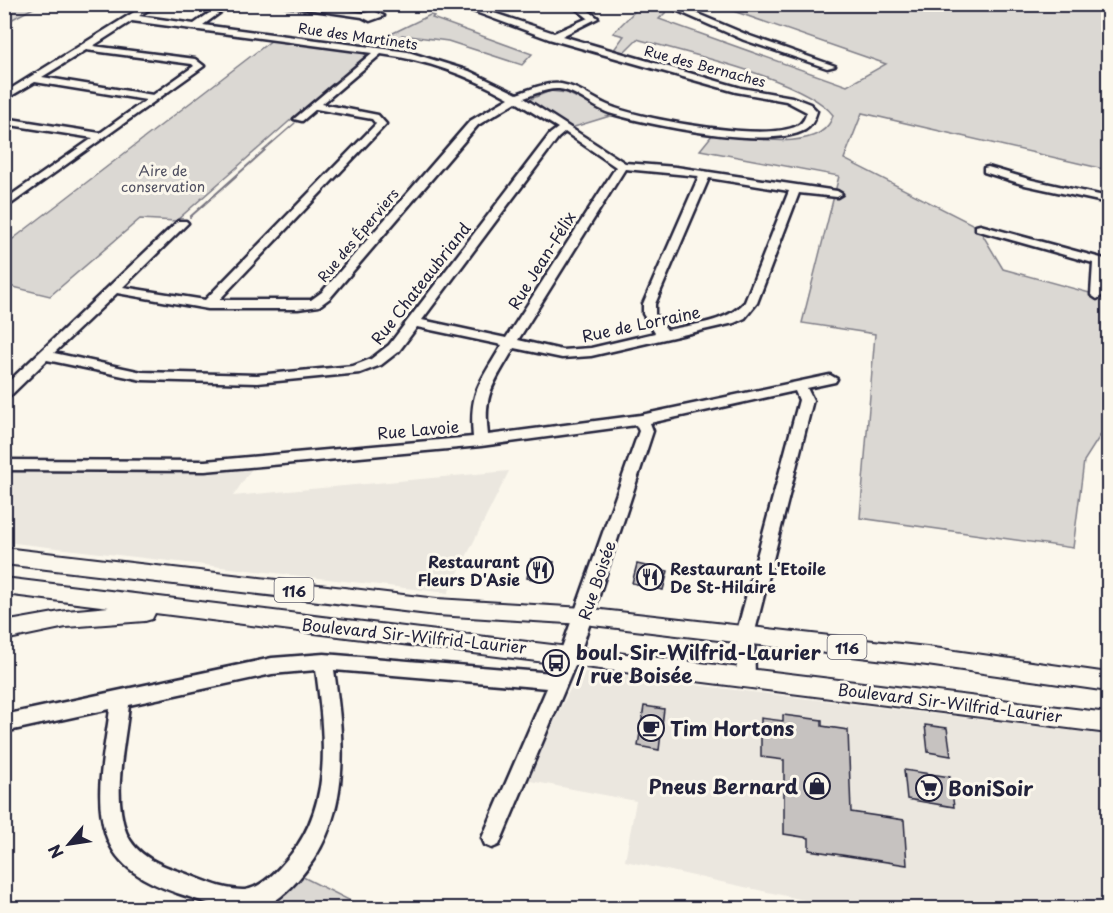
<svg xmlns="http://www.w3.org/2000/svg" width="1113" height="913" font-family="'Playpen Sans',sans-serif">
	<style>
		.built { fill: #ebe7df }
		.green { fill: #dbd8d3; stroke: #7e7d87; stroke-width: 1.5 }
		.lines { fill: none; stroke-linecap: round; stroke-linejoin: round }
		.stream-far1 { stroke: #787681; stroke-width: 1.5 }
		.stream { stroke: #787681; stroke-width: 2 }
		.building { fill: #c6c2c0; stroke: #22223b; stroke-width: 1.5 }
		.minor-casing { stroke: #22223b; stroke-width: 5 }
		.major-casing { stroke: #22223b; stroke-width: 4 }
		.minor { fill: #fbf7ec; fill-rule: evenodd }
		.major { fill: #fbf7ec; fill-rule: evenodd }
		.labels { text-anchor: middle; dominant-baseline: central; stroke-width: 6; stroke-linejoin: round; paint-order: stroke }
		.far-street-label { font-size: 14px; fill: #22223b; stroke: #fbf7ec }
		.far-park-label { font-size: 14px; fill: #505061; stroke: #fbf7ec }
		.shield { fill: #fbf7ec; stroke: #636270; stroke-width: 1.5 }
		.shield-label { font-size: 15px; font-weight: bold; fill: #22223b }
		.street-label { font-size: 16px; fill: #22223b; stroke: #fbf7ec }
		.poi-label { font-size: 16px; font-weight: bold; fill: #22223b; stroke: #fbf7ec; text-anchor: end }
		.near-poi-label { font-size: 20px; font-weight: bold; fill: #22223b; stroke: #fbf7ec; text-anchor: start }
	</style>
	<rect width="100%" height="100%" fill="#fbf7ec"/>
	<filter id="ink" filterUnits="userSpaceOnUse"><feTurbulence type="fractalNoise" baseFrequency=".0167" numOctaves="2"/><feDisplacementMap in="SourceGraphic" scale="12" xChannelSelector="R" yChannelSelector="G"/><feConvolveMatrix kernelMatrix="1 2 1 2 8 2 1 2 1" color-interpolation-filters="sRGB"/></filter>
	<g filter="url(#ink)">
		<path class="built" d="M257,461L233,496L509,471L448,593L5,542V465Z
			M579,671L1108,735V908H803L804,900L625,861L636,801L525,780Z"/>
		<path class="green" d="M5,4H39V5L5,23Z
			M641,5H662L670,8L659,19L847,86L886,64L716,5H1108V170L862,113L844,159L978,227L1003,269L1108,298V428H1105L1084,461L1073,548L860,518L875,334L802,323L839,176L700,150L713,134C744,137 823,155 833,115C805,79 685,53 637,39L623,53L613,51L624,36L613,33Z
			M430,15L434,16L432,18L532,54L522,65L448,41L402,35L386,49L375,48L389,35Z
			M272,40L364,53L368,57L294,117L176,221L140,219L50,296L5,285V245Z
			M550,91L567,93L613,115L571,128L526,101Z
			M303,877L351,901L348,908H254Z"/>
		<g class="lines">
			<path class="stream-far1" d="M263,151L295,123"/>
			<path class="stream" d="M190,217L265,150"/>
		</g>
		<path class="building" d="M531,559L554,562L550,581L527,578Z
			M637,564L668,571L663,590L632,583Z
			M644,706L664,709L659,750L638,746Z
			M783,715L822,720V726L848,730L851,812L904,820L907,865L809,850V838L784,834V760L761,757V718L783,721Z
			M925,725L947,728L951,756L928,752Z
			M904,770L950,777L954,807L907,799Z"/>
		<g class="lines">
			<defs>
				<path id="minor" d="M147,4H157L139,16L194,24L222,4H232L203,25L408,52L469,71L517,94C530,89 546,82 561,84C581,87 596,102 615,108C650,120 765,142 797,126C803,123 805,118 807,112L786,101L736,92L549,39L454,4H467L554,33L588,18L570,4H580L598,18L562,36L741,88L792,97L810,104L817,111C815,118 812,126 805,130C769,150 649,125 609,113C592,107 577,91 559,89C547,88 534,94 524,98L625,163L676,167L837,191L842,194L837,197L799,193L757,303L745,318L734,323L591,356L562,358L514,348C494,384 483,392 488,435L641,415L830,375L837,379L835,382L807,388L813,400L754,635L755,677L752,683L746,685L740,683L737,677L736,635L799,400L795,391L650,423L653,431L580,653L499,845L492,848L485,845L482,838L547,688L334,670C345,746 352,820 297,881C287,892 272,906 256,908C229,913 202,901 177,893C146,882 117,868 106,835C93,795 105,750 110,709L4,732V715L272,658L324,654L553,673L639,431L636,425L481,446L205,471L4,470V460L205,461L473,437C469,391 480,383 502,345L417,327L399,351L381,365L360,373L257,383L142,380L47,360L9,397L4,398V386L178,221H186L188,223L123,287L205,300L376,124L372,119L316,109L302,121L294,119L372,53L132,21L93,46L195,59L204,66L4,209V200L93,138L4,124V118L100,133L146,100L35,82L4,100V93ZM86,50L192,64L194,66L153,95L42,77ZM381,54C427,60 468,75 509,98L470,121L322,292L311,300H219L386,124L378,115L322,104ZM516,102L558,128L550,134L389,345L371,359L353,366L257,375L142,372L54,353L117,293L208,309H298L319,306L330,298L478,125ZM565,132L616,167L506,338L422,320L558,138ZM625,169L699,176L643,304V314L655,333L591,348L562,350L518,340ZM709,178L789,191L745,302C726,323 694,324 667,330L655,314V304ZM316,670C325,739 334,810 282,865C273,875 260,888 245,890C225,891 203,880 184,873C162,866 135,856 126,832C112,793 125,745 129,705L272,674Z
					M273,4H300L364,13L374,11L384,16L370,21L362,17Z
					M662,4H674L750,36L835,66L827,68L744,40Z
					M988,167L1032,180L1108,197V203L1025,185L984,172V168Z
					M980,225L1108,260V267H1105L1103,295L1097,299L1091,295L1093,263L976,230V226Z"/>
				<path id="major" d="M4,548L437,599L584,608L927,647L1108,673V691L927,665L584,624L437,615L4,564Z
					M4,578L1108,713V733L155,613L152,619L145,621L66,627L4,640V622L66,611L109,607L4,594Z"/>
			</defs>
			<use href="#minor" class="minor-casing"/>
			<use href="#major" class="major-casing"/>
			<use href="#minor" class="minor"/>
			<use href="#major" class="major"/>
		</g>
	</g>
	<defs>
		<symbol id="restaurant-ring" viewBox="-11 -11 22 22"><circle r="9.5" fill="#fbf7ec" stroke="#22223b" stroke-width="1.5"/><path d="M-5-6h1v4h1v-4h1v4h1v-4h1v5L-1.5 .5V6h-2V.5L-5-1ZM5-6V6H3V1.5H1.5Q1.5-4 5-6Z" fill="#22223b"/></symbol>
		<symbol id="bus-ring" viewBox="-11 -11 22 22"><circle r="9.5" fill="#fbf7ec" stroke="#22223b" stroke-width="1.5"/><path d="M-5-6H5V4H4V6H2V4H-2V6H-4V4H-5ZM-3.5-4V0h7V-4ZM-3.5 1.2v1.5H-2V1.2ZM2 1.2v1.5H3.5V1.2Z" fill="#22223b"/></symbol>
		<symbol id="cafe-ring" viewBox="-11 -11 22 22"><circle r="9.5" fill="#fbf7ec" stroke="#22223b" stroke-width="1.5"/><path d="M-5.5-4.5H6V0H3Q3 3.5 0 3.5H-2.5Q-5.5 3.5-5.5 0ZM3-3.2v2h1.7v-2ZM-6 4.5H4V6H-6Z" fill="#22223b"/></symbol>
		<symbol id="shop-ring" viewBox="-11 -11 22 22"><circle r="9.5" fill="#fbf7ec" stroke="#22223b" stroke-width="1.5"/><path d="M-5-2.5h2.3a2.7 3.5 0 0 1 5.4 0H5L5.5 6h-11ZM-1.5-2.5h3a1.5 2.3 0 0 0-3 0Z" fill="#22223b"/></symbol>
		<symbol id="supermarket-ring" viewBox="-11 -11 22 22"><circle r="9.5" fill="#fbf7ec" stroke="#22223b" stroke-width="1.5"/><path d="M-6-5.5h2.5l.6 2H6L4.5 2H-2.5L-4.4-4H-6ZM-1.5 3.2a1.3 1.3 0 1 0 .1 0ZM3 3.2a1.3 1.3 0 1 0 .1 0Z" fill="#22223b"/></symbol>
	</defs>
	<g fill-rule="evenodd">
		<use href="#restaurant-ring" x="525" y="555" width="30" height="30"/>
		<use href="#restaurant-ring" x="635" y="562" width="30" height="30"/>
		<use href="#bus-ring" x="541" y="648" width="30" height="30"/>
		<use href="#cafe-ring" x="636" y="713" width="30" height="30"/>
		<use href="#shop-ring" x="802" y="771" width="30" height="30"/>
		<use href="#supermarket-ring" x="914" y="773" width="30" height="30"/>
	</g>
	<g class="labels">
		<g class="far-street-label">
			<text transform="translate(358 36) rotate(8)">Rue des Martinets</text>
			<text transform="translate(705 66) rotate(15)">Rue des Bernaches</text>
			<text transform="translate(358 235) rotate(-50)">Rue des Éperviers</text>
		</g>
		<g class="far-park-label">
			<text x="163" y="170">Aire de<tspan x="163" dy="16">conservation</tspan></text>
		</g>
		<g class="shield">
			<rect x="274.5" y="578" width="39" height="24" rx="4.5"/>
			<rect x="827.5" y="635" width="39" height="24" rx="4.5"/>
		</g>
		<g class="shield-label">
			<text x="294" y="590">116</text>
			<text x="847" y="647">116</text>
		</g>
		<g class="street-label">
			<text transform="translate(541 260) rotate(-58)">Rue Jean-Félix</text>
			<text transform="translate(420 283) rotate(-52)">Rue Chateaubriand</text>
			<text transform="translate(641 323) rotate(-12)">Rue de Lorraine</text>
			<text transform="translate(418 429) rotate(-5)">Rue Lavoie</text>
			<text transform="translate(596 580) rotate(-71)">Rue Boisée</text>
			<text transform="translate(414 635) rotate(6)">Boulevard Sir-Wilfrid-Laurier</text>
			<text transform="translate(950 702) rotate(7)">Boulevard Sir-Wilfrid-Laurier</text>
		</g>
		<g class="poi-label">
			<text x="520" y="561">Restaurant<tspan x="520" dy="18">Fleurs D'Asie</tspan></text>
			<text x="670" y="568" text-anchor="start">Restaurant L'Etoile<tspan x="670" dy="18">De St-Hilaire</tspan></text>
		</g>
		<g class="near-poi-label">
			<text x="576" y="652">boul. Sir-Wilfrid-Laurier<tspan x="576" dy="23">/ rue Boisée</tspan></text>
			<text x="670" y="728">Tim Hortons</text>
			<text x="798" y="786" text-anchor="end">Pneus Bernard</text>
			<text x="948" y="788">BoniSoir</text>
		</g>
	</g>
	<rect width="1113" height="913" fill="none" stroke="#fbf7ec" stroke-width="24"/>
	<rect x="12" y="12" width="1089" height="889" fill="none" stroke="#22223b" stroke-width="2" filter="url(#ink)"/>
	<g transform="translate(69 844) rotate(241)" stroke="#fbf7ec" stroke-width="4.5" paint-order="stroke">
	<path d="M0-4.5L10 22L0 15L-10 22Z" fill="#22223b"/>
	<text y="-9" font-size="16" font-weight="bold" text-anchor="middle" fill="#22223b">N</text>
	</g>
</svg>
